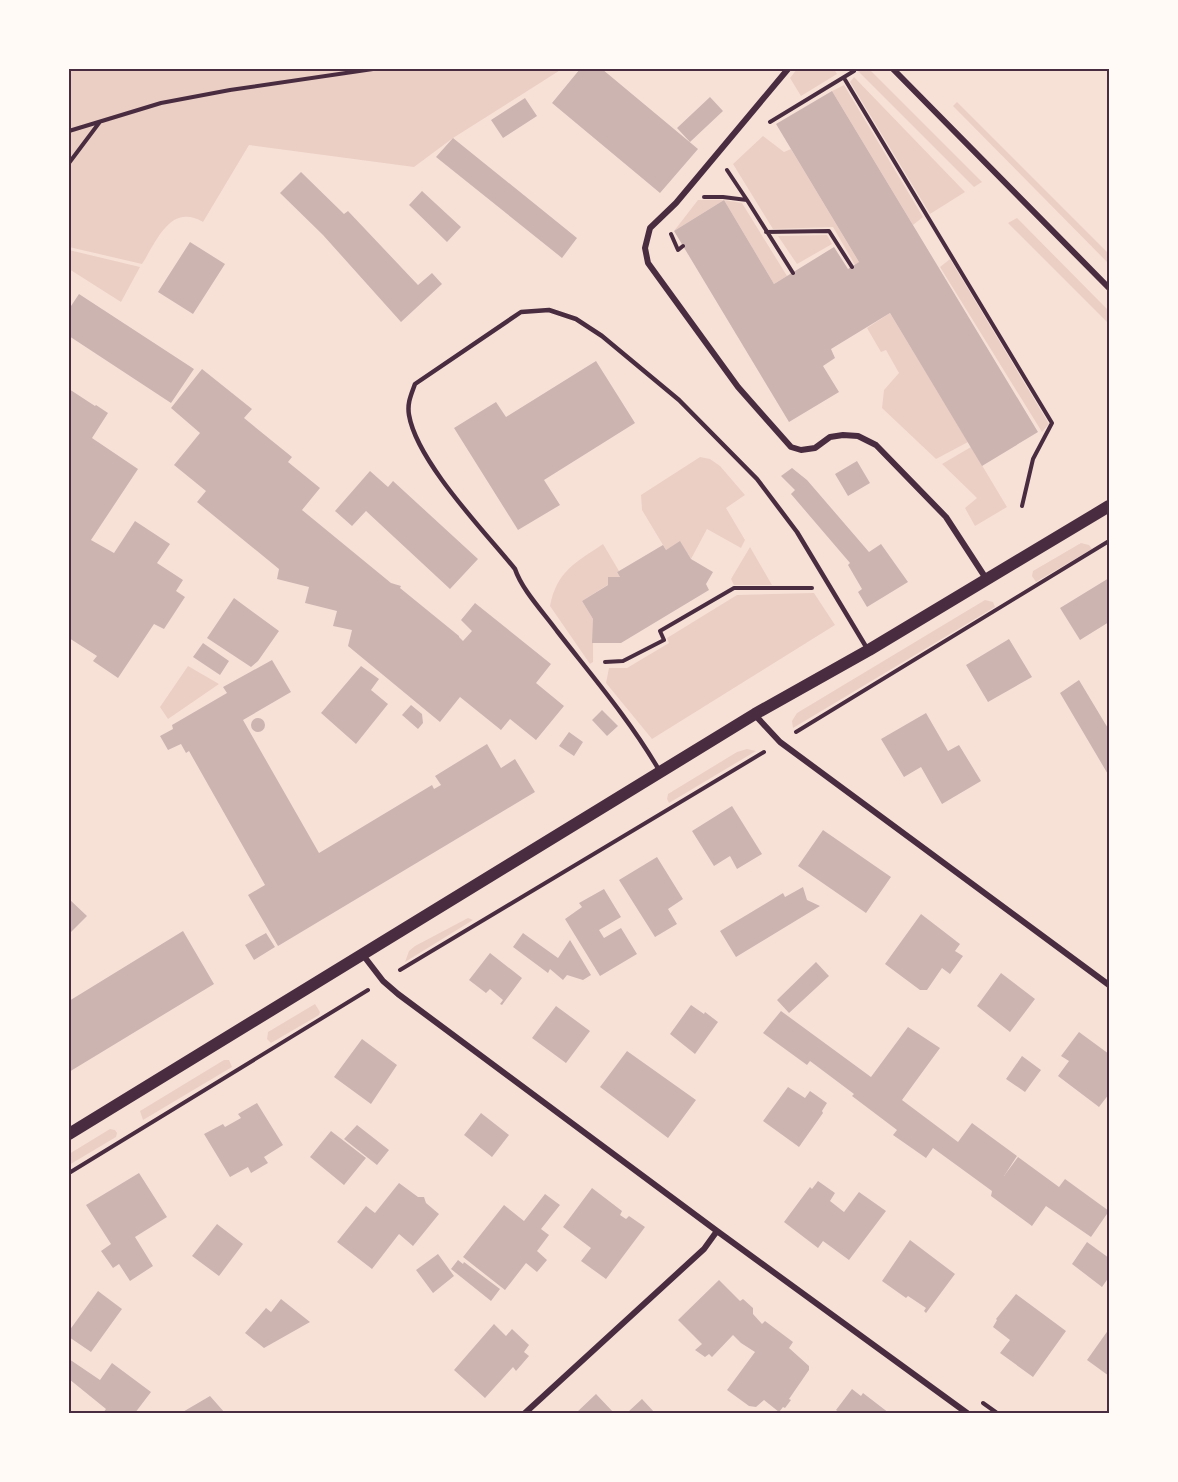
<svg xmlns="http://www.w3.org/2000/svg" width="1178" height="1482" font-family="'Fira Sans Condensed',sans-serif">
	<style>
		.green { fill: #ebcfc5 }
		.building { fill: #ccb4b1 }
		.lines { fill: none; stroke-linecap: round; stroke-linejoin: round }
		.path { stroke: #4a2c40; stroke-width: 4 }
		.service { stroke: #4a2c40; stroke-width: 4.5 }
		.minor { stroke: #4a2c40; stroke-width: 6 }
		.secondary { stroke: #4a2c40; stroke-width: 12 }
		.neatline { fill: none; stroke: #4a2c40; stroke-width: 2 }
	</style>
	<rect width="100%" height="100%" fill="#f7e1d7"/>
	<path class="green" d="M69,69H562L453,138L414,167L249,145L203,222C170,203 157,241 142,264L69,247Z
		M797,69H834L837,74L801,96L790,78Z
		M856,69H869L982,182L974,187Z
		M854,77L965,192L930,214L850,82Z
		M844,85L923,217L913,225L832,91Z
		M957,102L1109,254V264L953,106Z
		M763,136L784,152L791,149L859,262L855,265L833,227L773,229L733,164Z
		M698,200H724L742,203L787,276L774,284L724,200L674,231Z
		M1017,218L1109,311V324L1008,223Z
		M827,235L832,244L797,264L778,236Z
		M69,250L140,267L121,302L69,269Z
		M950,259L1049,424L1042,432L940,267Z
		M890,313L968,442L936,459L882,408L884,390L899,373L886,350L881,352L867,328Z
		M971,447L1007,507L975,526L965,508L977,498L942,464Z
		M700,457L710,459L720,466L745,495L726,508L745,540L741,548L707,529L691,559L680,542L666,550L642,510L641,495Z
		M1081,543L1089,545L1092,549L1036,582L1032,576L1033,571Z
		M603,544L619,571L617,572L620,577L582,601L593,619V662L590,664L550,606C557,571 575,563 603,544Z
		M750,547L772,585H734L731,579Z
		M814,593L835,625L652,739L606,683L609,668H627L669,643L667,638L737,595Z
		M985,600L993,602L995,607L793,728L792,721L797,713Z
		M188,666L219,684L168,719L160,707Z
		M747,749L756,751L669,803L667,799L668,794L737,752Z
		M468,918L473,920L405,962L409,951L415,946Z
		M315,1004L320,1012L319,1015L271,1043L267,1039L268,1032Z
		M224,1060H229L232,1067L143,1120L140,1111Z
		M110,1129L115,1130L117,1133L116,1137L69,1165V1154Z"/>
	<path class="building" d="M580,69H602L698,149L660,193L552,103Z
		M832,91L1038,432L982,466L890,313L831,349L835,358L823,366L839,392L789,422L674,231L724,200L774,284L834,247L848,269L859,262L776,124Z
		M710,97L723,111L690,142L677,128Z
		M525,98L537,116L503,138L491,120Z
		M453,138L577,238L562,258L436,157Z
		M301,172L344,214L348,211L418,285L432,273L442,284L401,322L323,235L280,193Z
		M422,191L461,227L447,242L409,205Z
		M190,242L225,264L193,314L158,292Z
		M79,294L194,369L171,403L69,336V309Z
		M596,361L635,423L544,480L560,505L518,530L454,428L496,402L506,417Z
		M202,369L252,409L244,418L292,457L288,462L320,488L302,510L391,583L401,586L400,588L459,636V637L463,641L472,631L461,620L475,603L551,664L536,683L564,706L536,740L510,719L501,730L460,697L440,722L348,646L352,630L333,626L337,611L305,603L309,587L277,579L279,569L197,502L206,491L174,465L200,433L171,408Z
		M69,389L95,406L96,405L108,413L92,438L138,469L91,540L114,553L135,521L170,544L157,563L183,580L176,591L185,597L164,629L154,624L118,678L93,661L97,656L69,638Z
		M857,461L870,483L848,496L835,474Z
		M792,468L807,480L869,552L881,544L908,582L867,607L858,592L862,589L848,565L850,563L791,494L795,490L781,476Z
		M370,471L388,487L393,481L478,559L450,589L366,511L352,526L335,511Z
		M680,541L691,559L713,572L706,584L709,590L621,643H592L593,619L582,601L608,585V577H620L617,572L619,571L663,545L666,550Z
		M1109,578V622L1080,640L1060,608Z
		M234,598L279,631L258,661L251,667L207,638Z
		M1009,639L1032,677L988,702L966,665Z
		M203,643L229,661L220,675L193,657Z
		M272,660L291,692L243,720L319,853L432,785L434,789L441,785L435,776L487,744L501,768L515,759L535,792L278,946L248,895L265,885L189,751L186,753L181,744L168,750L160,736L173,729L172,725L227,693L223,687Z
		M361,666L379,679L371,690L388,704L356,744L321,713Z
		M1079,680L1109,730V776L1060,693Z
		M411,705L422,714L423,723L418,729L402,715Z
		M602,710L618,726L607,736L592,720Z
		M926,713L948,751L959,745L981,781L942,804L921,767L904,777L881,739Z
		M251 725a7 7 0 1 1 14 0a7 7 0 1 1-14 0Z
		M569,732L583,742L574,756L559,746Z
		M732,806L762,854L737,869L730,856L714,866L692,831Z
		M823,830L891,877L866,913L798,866Z
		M657,857L683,899L668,909L677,924L655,937L619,880Z
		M803,887L807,900L820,906L736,957L720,931L783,893L785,897Z
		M604,889L621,917L599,930L604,938L621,928L637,954L600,976L565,919L582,907L579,903Z
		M69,899L87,916L69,934Z
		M921,914L960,944L955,951L963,956L950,974L942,968L927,990H920L885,964Z
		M183,931L214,984L69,1072V1001Z
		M266,933L275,947L254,960L245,945Z
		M523,933L558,958L570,940L591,975L583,980L567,975L563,980L550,969L548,973L513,947Z
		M490,953L522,978L502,1005L500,1004L503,1000L490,989L486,993L469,980Z
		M816,962L829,976L789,1013L777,1000Z
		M1001,973L1035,999L1010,1032L977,1006Z
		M691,1005L704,1014L705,1012L718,1022L695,1054L670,1034Z
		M556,1006L590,1031L566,1063L532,1038Z
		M781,1011L871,1077L908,1027L940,1048L902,1100L958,1142L972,1123L1017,1156L1004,1176L1018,1157L1059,1187L1065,1179L1109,1211L1091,1237L1046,1206L1032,1226L991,1196L992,1191L933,1148L926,1158L893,1135L897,1130L852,1096L854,1094L810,1061L807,1065L763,1033Z
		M1079,1032L1109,1054V1094L1099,1107L1058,1076L1069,1061L1061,1056Z
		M362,1039L397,1065L371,1104L334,1077Z
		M627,1051L696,1100L668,1138L600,1087Z
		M1022,1056L1041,1070L1025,1092L1006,1079Z
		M788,1087L805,1098L810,1091L827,1103L822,1111L823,1113L799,1147L763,1121Z
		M257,1103L283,1145L264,1157L268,1163L251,1173L248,1167L230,1177L204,1134L223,1124L225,1127L241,1118L238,1114Z
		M481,1113L509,1135L492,1157L464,1135Z
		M357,1125L389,1150L377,1165L344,1139Z
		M331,1131L366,1158L344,1185L310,1157Z
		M139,1173L167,1217L135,1237L153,1266L130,1281L119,1264L113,1268L101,1251L111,1244L86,1205Z
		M818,1181L835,1193L830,1201L844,1212L859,1192L886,1211L849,1260L823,1241L818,1248L784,1222L810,1187L812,1189Z
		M399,1183L418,1197H424L426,1203L439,1214L413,1246L399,1234L372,1269L337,1242L366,1206L375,1213Z
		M592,1188L622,1211L620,1215L626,1219L629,1216L645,1227L606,1279L581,1261L591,1248L563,1227Z
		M545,1194L560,1205L541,1229L549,1235L537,1251L547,1260L537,1272L526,1263L505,1290L463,1257L504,1205L524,1221Z
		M217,1224L243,1244L219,1276L192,1256Z
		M910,1240L955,1274L926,1313L924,1311L926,1308L908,1296L906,1298L882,1281Z
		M1087,1242L1109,1258V1277L1102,1287L1072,1264Z
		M438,1254L454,1276L433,1293L416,1270Z
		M458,1260L463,1264L464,1262L500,1289L491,1301L451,1269Z
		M719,1280L740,1301L743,1299L753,1308V1314L762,1324L765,1321L793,1342L789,1348L809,1366V1370L789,1399L791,1400L785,1408L783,1407L779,1412L764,1400L756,1407L749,1406L727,1390L755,1352L741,1343L733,1335L712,1357L709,1354L705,1357L695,1350L702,1344L678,1320Z
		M98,1291L122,1309L91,1352L69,1337V1331Z
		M1016,1294L1066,1331L1033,1377L1000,1353L1010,1340L993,1327L997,1320L996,1319Z
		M281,1299L310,1322L264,1348L245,1333L266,1308L271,1312Z
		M494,1324L506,1336L512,1329L529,1345L524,1352L529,1356L516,1371L513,1367L485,1398L454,1370Z
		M1109,1329V1376L1087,1360Z
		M69,1359L100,1380L112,1363L151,1392L135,1413H103L106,1409L69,1379Z
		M852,1389L861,1396L863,1393L889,1413H840L836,1410Z
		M596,1394L614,1413H576Z
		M210,1396L225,1413H181Z
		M642,1399L655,1413L629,1411Z"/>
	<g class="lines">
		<path class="path" d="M844,78L1052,423L1033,459L1022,506
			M770,122L854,71
			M69,131L161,103L230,90L373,69
			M69,163L99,123
			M704,197H723L747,200L727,170
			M747,200L793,273
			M766,232L829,231L852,267
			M671,234L678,250L683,246
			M605,662L623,661L664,640L660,631L734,588H812
			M796,732L1109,541
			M400,970L764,752
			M69,1173L368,990
			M983,1403L997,1413"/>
		<path class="service" d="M659,770C630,720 592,676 557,631C544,613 522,590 515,569C485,532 417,462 409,415C407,403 411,395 415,384L521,312L549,310L576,319L602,336L679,400L757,479L797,532L868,650"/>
		<path class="minor" d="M788,69L676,203L650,228L645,248L648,263L738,387L791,447L801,450L815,448L830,437L843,435L858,436L876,445L946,517L987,580
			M893,69L1109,288
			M755,715L780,742L1109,985
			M363,955L383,981L398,994L717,1231L967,1413
			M525,1413L704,1249L717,1231"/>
		<path class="secondary" d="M69,1134L755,714L869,650L1109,506"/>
	</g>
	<rect width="1178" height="1482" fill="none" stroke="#fffaf5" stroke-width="141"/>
	<rect x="70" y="70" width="1038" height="1342" class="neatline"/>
</svg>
